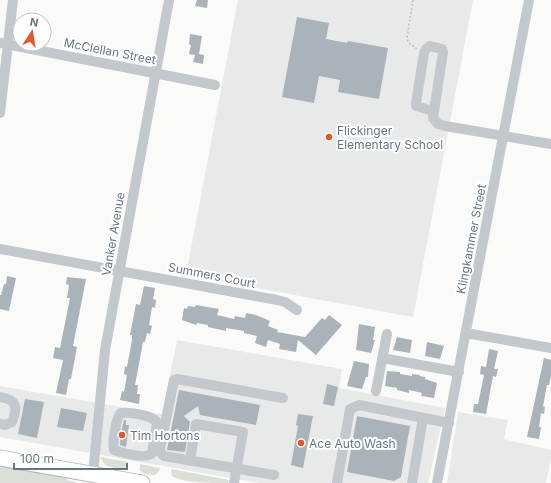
<svg xmlns="http://www.w3.org/2000/svg" width="551" height="483" font-family="Inter,sans-serif">
	<style>
		.built { fill: #e8e9e9 }
		.grass { fill: #dadfd7 }
		.building { fill: #aab3b9 }
		.lines { fill: none; stroke-linecap: round; stroke-linejoin: round }
		.highway-casing { stroke: #b4b9bd; stroke-width: 17 }
		.path { stroke: #bbbfc2; stroke-width: 1.5; stroke-dasharray: 2 2; stroke-linecap: butt }
		.minor { stroke: #c3c8cc; stroke-width: 10 }
		.highway { stroke: #fff; stroke-width: 15 }
		.poi-dot { fill: #e4572e; stroke: #fff; stroke-width: 1.5 }
		.labels { text-anchor: middle; dominant-baseline: central; stroke-width: 4; stroke-linejoin: round; paint-order: stroke }
		.street-label { font-size: 12px; fill: #657683; stroke: #fff }
		.poi-label { font-size: 12px; fill: #657683; stroke: #fff; text-anchor: start }
	</style>
	<rect width="100%" height="100%" fill="#fafaf8"/>
	<path class="built" d="M238,0H473L413,317L186,275Z
		M177,340L342,369L339,388L445,408L428,483H259L0,437V386L162,414Z
		M458,412L508,420L504,439L551,450V457L546,483H447Z"/>
	<path class="grass" d="M100,457L128,462L125,468L117,469L105,465Z
		M140,464L160,468L159,471L155,475L144,474L140,470Z
		M0,466L67,478V480L79,483H0Z
		M171,469L229,480L228,483C214,483 182,483 172,476Z"/>
	<path class="building" d="M197,0H208L207,8L195,6Z
		M297,17L329,23L326,39L347,43L348,41L388,48L379,99L338,92L340,80L319,76L314,103L282,97Z
		M190,34L202,36L199,54L204,55L203,64L193,62L195,55L189,54L191,45L189,44Z
		M7,276L16,278L9,311L0,309V295H1L4,284H6Z
		M67,277L86,279L73,346L77,347L71,379H69L66,395L56,393L63,360L53,358L55,347L60,348L70,298H67L69,285L66,284Z
		M144,286L155,288L153,299L156,300L155,308L152,307L149,325L152,326L150,334L147,333L145,342H143L135,385H138L137,394H140L139,404L120,400L122,391L124,392L127,375L124,374L125,366L127,367L132,340V335H130L136,304L140,305Z
		M196,305L219,309L217,315L234,319L235,316L245,318L246,313L256,315L270,321L268,326L278,330L277,332L305,337L322,318L325,320L329,315L342,325L316,355L298,340L296,352L279,349L280,344L268,340L266,347L255,343L257,336L244,333V331L226,328V331L208,327V325L197,323L196,325L182,320L184,308L187,309L188,306L195,307Z
		M359,324L375,327L373,340H375L371,353L356,350Z
		M397,337L412,340L410,353L393,350Z
		M427,342L444,346L440,359L425,356Z
		M489,349L498,351L494,369H498L496,377L493,376L486,414L473,412L474,404H478L484,375L480,374L481,366L486,367Z
		M544,358L551,360V376L549,385H547L543,406L545,407L544,414L541,413L539,427H541L539,439L527,437Z
		M354,361L369,364L368,377H366L362,389L347,386Z
		M387,371L400,372V374L412,376V374L420,375L419,376L425,377V379L437,383L434,398L421,396L422,393L409,390V393L397,390V388L385,386Z
		M327,384L338,387L334,406L323,404Z
		M179,390L260,405L256,425L200,415L198,406L184,416L190,422L185,452L167,450Z
		M25,399L44,402L37,438L18,434Z
		M61,408L87,413L83,431L57,427Z
		M298,414L313,416L303,468L291,465L298,426L296,425Z
		M357,416L410,426L401,477L394,481L347,472Z
		M124,420H126V425H129L126,447L120,445L121,432Z"/>
	<g class="lines">
		<defs>
			<path id="highway" d="M0,458L142,483"/>
		</defs>
		<use href="#highway" class="highway-casing"/>
		<path class="path" d="M413,0L407,38L409,43L417,49"/>
		<path class="minor" d="M0,43L215,85
			M433,111L416,106V103L424,53L426,49L430,46L442,49L443,52L433,118L438,124L445,126L551,144
			M0,113L13,0
			M0,249L277,300L285,302L297,310
			M466,333L551,348
			M382,358L459,372
			M376,391L387,334
			M0,397C17,400 18,407 12,422L5,425L0,424
			M121,413C131,412 149,415 156,421L157,423L152,453C145,460 123,453 114,450C112,443 116,417 121,413Z
			M190,460L196,424L243,432L234,483
			M93,474L105,350L169,0
			M274,475L164,456L161,453L160,449L174,380L177,379L283,398
			M337,483L350,409L359,405L449,423
			M412,483L423,418
			M437,483L529,0"/>
		<use href="#highway" class="highway"/>
	</g>
	<g class="poi-dot">
		<circle cx="329" cy="137" r="4"/>
		<circle cx="122" cy="435" r="4"/>
		<circle cx="301" cy="443" r="4"/>
	</g>
	<g class="labels">
		<g class="street-label">
			<text transform="translate(110 51) rotate(11)">McClellan Street</text>
			<text transform="translate(113 234) rotate(-80)">Vanker Avenue</text>
			<text transform="translate(471 239) rotate(-79)">Klingkammer Street</text>
			<text transform="translate(212 275) rotate(11)">Summers Court</text>
		</g>
		<g class="poi-label">
			<text x="337" y="130">Flickinger<tspan x="337" dy="14">Elementary School</tspan></text>
			<text x="130" y="435">Tim Hortons</text>
			<text x="309" y="443">Ace Auto Wash</text>
		</g>
	</g>
	<g transform="translate(32 32) rotate(12)"><circle r="19" fill="#ffffff" stroke="#c1c8cd"/>
	<path d="M0-3L7 15L0 10L-7 15Z" fill="#e4572e"/>
	<text y="-6" font-size="11" font-weight="bold" text-anchor="middle" fill="#657683">N</text>
	</g>
	<path d="M14 463v6h113v-6" fill="none" stroke="#657683" stroke-width="2"/>
	<text x="20" y="463" font-size="12" fill="#657683" stroke="#ffffff" stroke-width="3" paint-order="stroke">100 m</text>
</svg>
